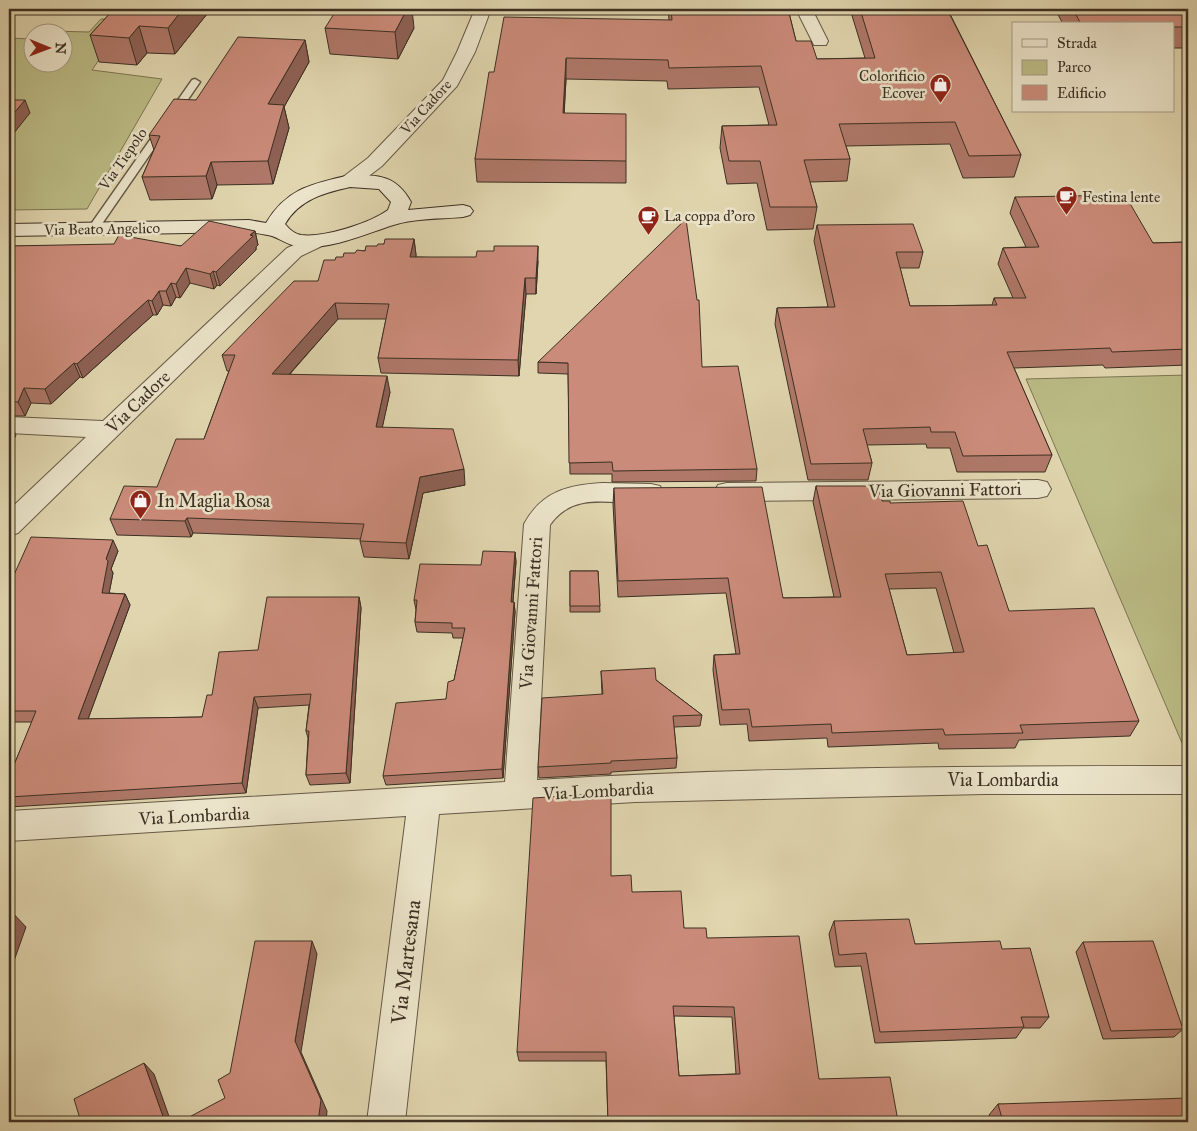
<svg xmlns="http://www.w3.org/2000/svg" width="1197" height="1131" font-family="'IM FELL Great Primer',serif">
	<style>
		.green { fill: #bbbb85; stroke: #7c7654 }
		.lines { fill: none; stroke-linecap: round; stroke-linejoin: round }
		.lane-casing { stroke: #655946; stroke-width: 3 }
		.street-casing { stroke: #655946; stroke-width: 2 }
		.secondary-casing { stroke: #3c3023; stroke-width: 2 }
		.lane { fill: #ebe4ca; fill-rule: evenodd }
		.street { fill: #ebe4ca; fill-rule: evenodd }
		.secondary { fill: #ebe4ca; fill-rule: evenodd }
		.wall { fill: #af7869; stroke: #3c3023; fill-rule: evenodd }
		.shaded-wall { fill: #8e6155; stroke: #3c3023 }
		.building { fill: #cb8b7a; stroke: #3c3023; fill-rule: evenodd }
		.labels { text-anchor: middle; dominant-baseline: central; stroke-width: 5; stroke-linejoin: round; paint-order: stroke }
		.far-poi-label { font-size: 15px; fill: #3c3023; stroke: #ebe4ca; text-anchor: start }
		.far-street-label { font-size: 15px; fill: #3c3023; stroke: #ebe4ca }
		.street-label { font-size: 18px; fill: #3c3023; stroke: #ebe4ca }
		.poi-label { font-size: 18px; fill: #3c3023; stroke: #ebe4ca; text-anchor: start }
		.near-street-label { font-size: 21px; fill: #3c3023; stroke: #ebe4ca }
	</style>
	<rect width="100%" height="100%" fill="#e0d5ae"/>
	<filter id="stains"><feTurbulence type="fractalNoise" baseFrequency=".004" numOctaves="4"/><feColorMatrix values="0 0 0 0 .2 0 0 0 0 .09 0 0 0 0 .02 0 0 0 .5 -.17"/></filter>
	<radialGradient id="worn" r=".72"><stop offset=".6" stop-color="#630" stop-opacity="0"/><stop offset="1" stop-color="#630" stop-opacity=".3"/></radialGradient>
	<path class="green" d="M101,19H127L92,70L162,79L87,209L9,210V140L29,113L9,112V38L32,39V62H62V32H49L50,31L89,32Z
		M1188,375V743H1182L1026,379Z"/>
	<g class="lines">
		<defs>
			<path id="lane" d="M195,79L200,82L97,231H89L87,229L89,227L192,80Z"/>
			<path id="street" d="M475,9H491L475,52L457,86L382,166L357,185L350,187L343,185L340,181L343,177L368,158L443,80L457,52Z
				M796,9H812L828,41L826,45H814Z
				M317,235L324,237L327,241L324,245L301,256L18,533L9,536V510L86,437L9,433V417L103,421L287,248Z
				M1038,480L1047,482L1051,489L1047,496L1038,498L727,501L718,499L714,492L718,485L727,483Z
				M603,483L651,484L660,486L664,493L660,500C622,511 578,485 550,525L537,780C754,767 971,766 1188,766V794H985L635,802L439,814L405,1122H367L406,816L9,841V811L505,782L524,524C542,491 568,485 603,483Z"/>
			<path id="secondary" d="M350,175C379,175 396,175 411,202L408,210L463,205L470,207L473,211L470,215L463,217C440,219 413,218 390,226C363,235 334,248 304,247C290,247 283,240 272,236C265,234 256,233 249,232L9,236V224L249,220L266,223C287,188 312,184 350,175ZM350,187L379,189L391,202L388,210C370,223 324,238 301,235C295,234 289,229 285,224C300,199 324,193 350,187Z"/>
		</defs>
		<use href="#lane" class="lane-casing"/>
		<use href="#street" class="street-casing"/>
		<use href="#secondary" class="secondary-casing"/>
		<use href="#lane" class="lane"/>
		<use href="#street" class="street"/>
		<use href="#secondary" class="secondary"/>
	</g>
	<path class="wall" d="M114,9H211L175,54L147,53L137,65L99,62L90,35Z
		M668,9H788L796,41L817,59L865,58L850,9H950L948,10L1021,155L1014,177L963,178L950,144L846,146L850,159L847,181L810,182L817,207L813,229L767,230L757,183L727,184L720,148L722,126L769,125L759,87L668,89L667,81L566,79L564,113L626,161V183L477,182L475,159L494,72L669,20Z
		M1055,9H1188V48H1173V24H1063Z
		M325,28H414L398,59L330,54Z
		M305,40L309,62L284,107L289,128L273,184L217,185L212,199L150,200L142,177L154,150L149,135L196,100Z
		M1015,197L1153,243L1188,242V365L1105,368L1103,365L1014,368L1052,455L1045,472H957L950,448H927L926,444L867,445L872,463L868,480H808L775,324L777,308L828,307L814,241L817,225L923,252L919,268H900L910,306L992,305L994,298H1013L998,264L1003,248L1026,247L1010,213Z
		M255,231L258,245L256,247V250L220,286L217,285L214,289L190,283L180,298L176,297L171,306L163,305L157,315H153L83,378L80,377L51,404L31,403L25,416H9V246H181Z
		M414,239L416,255V257L538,261L536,294H526L519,376L381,373L378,358L386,319H338L290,374L390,392L382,427L465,485L423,493L409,559L364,557L360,541L361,539L193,533L191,537L117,535L110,519L157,487L204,439L229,371H227L222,355L318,281L335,260L384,244Z
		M538,362L702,367L757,469L756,481L612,482V474H570L568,374L538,373Z
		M816,486L890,503L978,546L1009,611L1139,721L1130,736L1019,740L1015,748L939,749L938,743L828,747L827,738L749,741L747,724L720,725L713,670L714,655L736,654L726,593L618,597L613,504L614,488L783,598L834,597L813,502ZM936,588L954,653L907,655L889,589Z
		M118,551L111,569L113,573L109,593L125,594L130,605L88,719L202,717L212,695L258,650L359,597L361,608L350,783L310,785L306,775L308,738L306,731L309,705L258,708L246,793L9,807V766L14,765L32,722H9V586Z
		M515,552L516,562L513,602H514L515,612L503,778L386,785L383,776L446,699L454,680L463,638H453L452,633L417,632L415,622L416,610L414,600L481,565Z
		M570,571H598L600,612H570Z
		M601,671L656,680L702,715L700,726L674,727L677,758L676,768L611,772V774L539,778L538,767L602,694Z
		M611,876L632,892L684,928L707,938L819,1079L898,1121L930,1122H608L606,1061H519L517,1052ZM674,1016L732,1017L736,1074L679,1076Z
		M834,921L915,944L1002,949L1049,1017L1040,1028H1023L1016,1038L875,1043L861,966L835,967L829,934Z
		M1083,942L1183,1029L1174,1037L1103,1039L1076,952Z
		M998,1104L1188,1122H991L989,1115Z"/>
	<path class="shaded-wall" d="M9,9H15L9,15Z
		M183,9H211L175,54L168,28Z
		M407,9H412L414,28L398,59L395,32Z
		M139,26L147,53L137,65L129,38Z
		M305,40L309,62L284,107L289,128L273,184L268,161V104Z
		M566,58V79L563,135V113Z
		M25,100L30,113L9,139V119Z
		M211,162L217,185L212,199L206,176Z
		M255,231L258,245L256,247V250L220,286L216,272Z
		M414,239L416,255L412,273L410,257Z
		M538,246V261L536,294V278Z
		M186,268L190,283L180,298L176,284Z
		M213,271L217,285L214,289L210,274Z
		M525,278L526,294L519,376L518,360Z
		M171,283L176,297L171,306L166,291Z
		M159,291L163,305L157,315L152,301Z
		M148,300L153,315L83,378L77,364Z
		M335,303L338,319L276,389L272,374Z
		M74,363L80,377L51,404L45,389Z
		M387,376L390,392L379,443L376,427Z
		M24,388L31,403L25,416L18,402Z
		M9,421L16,435L9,451Z
		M464,469L465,485L423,493L409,559L406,543L420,477Z
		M187,518L193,533L191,537L185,521Z
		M113,540L118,551L111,569L113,573L107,604L102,593L106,559Z
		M515,552L516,562L512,612L511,602Z
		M125,594L130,605L84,730L78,719Z
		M359,597L361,608L350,783L346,773Z
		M514,602L515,612L503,778L502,769Z
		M254,697L258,708L246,793L242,783Z
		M10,910L26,927L9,975V913Z
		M312,941L317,954L301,1052L327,1111L326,1122H318L295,1041Z
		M144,1063L154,1074L171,1122H165Z"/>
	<path class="building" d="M114,9H183L168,28L139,26L129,38L90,35Z
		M337,9H407L395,32L325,28Z
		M671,9H788L796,41H811L817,59L875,58L860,9H947L1021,155L969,156L955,122L839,124L850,159L804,160L817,207H770L760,161H729L722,126L777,125L761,66L669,68L668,60L566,58L563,113L626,114V161L475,159L489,72H494L504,17L672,20Z
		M1073,9H1188V27H1173V24H1081Z
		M238,37L305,40L268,104L284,105L268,161L211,162L206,176L142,177L160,136L149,135L174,99L196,100Z
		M9,100H25L9,119Z
		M1125,195L1153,243L1188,242V349L1112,352L1110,348L1007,352L1052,455L963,456L955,432H931L930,427L863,429L872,463L811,464L777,308L835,307L817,225L913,224L923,252H896L910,306L997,305L994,298H1026L1003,248L1039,247L1015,197Z
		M686,219L697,300H699L702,367L738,366L757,469L613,471L612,462L569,463L568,363L538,362Z
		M209,221L255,231L250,235L253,236L216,272L213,271L210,274L186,268L176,284L171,283L166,291H159L152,301L148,300L77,364L74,363L45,389L24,388L18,402L9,401V359L14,351H9V246L114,244L119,235L181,246Z
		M385,239H414L410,257H476L477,251H494V246H538L536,278H525L518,360L378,358L389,304L335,303L272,374L387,376L376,427L453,429L464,469L420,477L406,543L360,541L364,524L187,518L185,521L110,519L124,486L157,487L176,439H204L235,355H222L294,281H318L324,260H335L336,257H343L344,253H355L357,250L365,251L366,246H377L378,244H384Z
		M816,486H878L882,501H890V503L963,501L978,546L987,545L1009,611L1094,608L1139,721L1020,725L1023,733L945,735L943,729L832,733L831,724L752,727L749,709L722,710L714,655L740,654L728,578L618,581L614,488L762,487L783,598L841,597ZM941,572L964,652L907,655L885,574Z
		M31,537L113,540L106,559L108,561L102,593L125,594L78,719L202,717L207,695H212L219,652L258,650L267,597H359L346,773L306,775L309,731H306L311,694L254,697L242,783L9,797V766L14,765L36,711H9V586Z
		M483,551L515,552L511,602H514L502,769L383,776L396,703L446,699L448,682L454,680L465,628H452V623L415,622L417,600H414L420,564L481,565Z
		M570,571H598L600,606H570Z
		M655,668L656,680L702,715L673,716L677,758L611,761V763L538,767L542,698L603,694L601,671Z
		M611,793V876L631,875L632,892L681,891L684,928H706L707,938L799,936L819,1079L890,1077L898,1121L929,1119L930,1122H783V1121L750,1122H608L606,1052H517L533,798ZM673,1006L734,1007L740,1074L679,1076Z
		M909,919L915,944L1000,941L1002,949L1030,948L1049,1017H1021L1024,1027L880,1032L866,953L839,955L834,921Z
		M255,941H312L295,1041L321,1100L318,1122H180L225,1098L218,1080L230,1073Z
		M1153,941L1183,1029L1111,1031L1083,942Z
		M144,1063L165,1122H81L74,1099Z
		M1188,1098V1122H1003L998,1104Z"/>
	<defs>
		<symbol id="shop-pin" viewBox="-11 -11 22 30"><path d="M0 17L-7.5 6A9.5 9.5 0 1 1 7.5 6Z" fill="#8f2418" stroke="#ebe4ca"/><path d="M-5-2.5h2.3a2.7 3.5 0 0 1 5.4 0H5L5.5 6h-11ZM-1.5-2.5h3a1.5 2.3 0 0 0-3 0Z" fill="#fff"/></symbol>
		<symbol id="cafe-pin" viewBox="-11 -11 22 30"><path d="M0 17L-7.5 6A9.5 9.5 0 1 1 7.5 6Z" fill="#8f2418" stroke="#ebe4ca"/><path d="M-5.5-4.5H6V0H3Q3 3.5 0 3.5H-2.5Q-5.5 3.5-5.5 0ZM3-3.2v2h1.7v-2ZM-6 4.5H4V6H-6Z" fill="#fff"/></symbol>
	</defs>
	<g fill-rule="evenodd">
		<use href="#shop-pin" x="928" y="72" width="25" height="34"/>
		<use href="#cafe-pin" x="1054" y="184" width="25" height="34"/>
		<use href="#cafe-pin" x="636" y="204" width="25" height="34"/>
		<use href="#shop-pin" x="128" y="488" width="25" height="34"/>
	</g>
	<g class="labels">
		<g class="far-poi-label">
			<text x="925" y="76" text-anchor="end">Colorificio<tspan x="925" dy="17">Ecover</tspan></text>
			<text x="1082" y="197">Festina lente</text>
			<text x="664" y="216">La coppa d'oro</text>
		</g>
		<g class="far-street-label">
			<text transform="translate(426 107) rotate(-48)">Via Cadore</text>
			<text transform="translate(123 159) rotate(-55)">Via Tiepolo</text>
			<text transform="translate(102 229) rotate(-1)">Via Beato Angelico</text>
		</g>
		<g class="street-label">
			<text transform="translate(138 402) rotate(-44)">Via Cadore</text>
			<text transform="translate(945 490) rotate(-1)">Via Giovanni Fattori</text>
			<text transform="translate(531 613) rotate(-86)">Via Giovanni Fattori</text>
			<text x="1003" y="780">Via Lombardia</text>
			<text transform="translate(598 791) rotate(-3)">Via Lombardia</text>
			<text transform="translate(194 816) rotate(-3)">Via Lombardia</text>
		</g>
		<g class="poi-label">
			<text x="157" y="501">In Maglia Rosa</text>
		</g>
		<g class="near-street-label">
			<text transform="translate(406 962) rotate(-83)">Via Martesana</text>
		</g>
	</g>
	<rect width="1197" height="1131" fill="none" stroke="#e0d5ae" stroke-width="30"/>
	<rect x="10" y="10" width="1177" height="1111" fill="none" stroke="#3c3023" stroke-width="2.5"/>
	<rect x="15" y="15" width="1167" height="1101" fill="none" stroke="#3c3023"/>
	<rect x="1012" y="22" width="162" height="90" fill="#ebe4ca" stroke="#a59c87"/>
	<rect x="1022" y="39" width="25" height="8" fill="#ebe4ca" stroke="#a59c87"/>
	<text x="1057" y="48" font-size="15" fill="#3c3023">Strada</text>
	<rect x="1022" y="60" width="25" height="15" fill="#bbbb85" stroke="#a59c87"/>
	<text x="1057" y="72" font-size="15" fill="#3c3023">Parco</text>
	<rect x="1022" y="85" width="25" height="15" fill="#cb8b7a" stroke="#a59c87"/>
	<text x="1057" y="98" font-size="15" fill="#3c3023">Edificio</text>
	<g transform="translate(48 48) rotate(91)"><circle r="24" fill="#ebe4ca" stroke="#a59c87"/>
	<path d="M0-4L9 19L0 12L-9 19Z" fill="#8f2418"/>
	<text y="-8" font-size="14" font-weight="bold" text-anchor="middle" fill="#3c3023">N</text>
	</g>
	<rect width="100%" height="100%" filter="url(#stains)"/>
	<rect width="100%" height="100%" fill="url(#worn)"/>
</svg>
